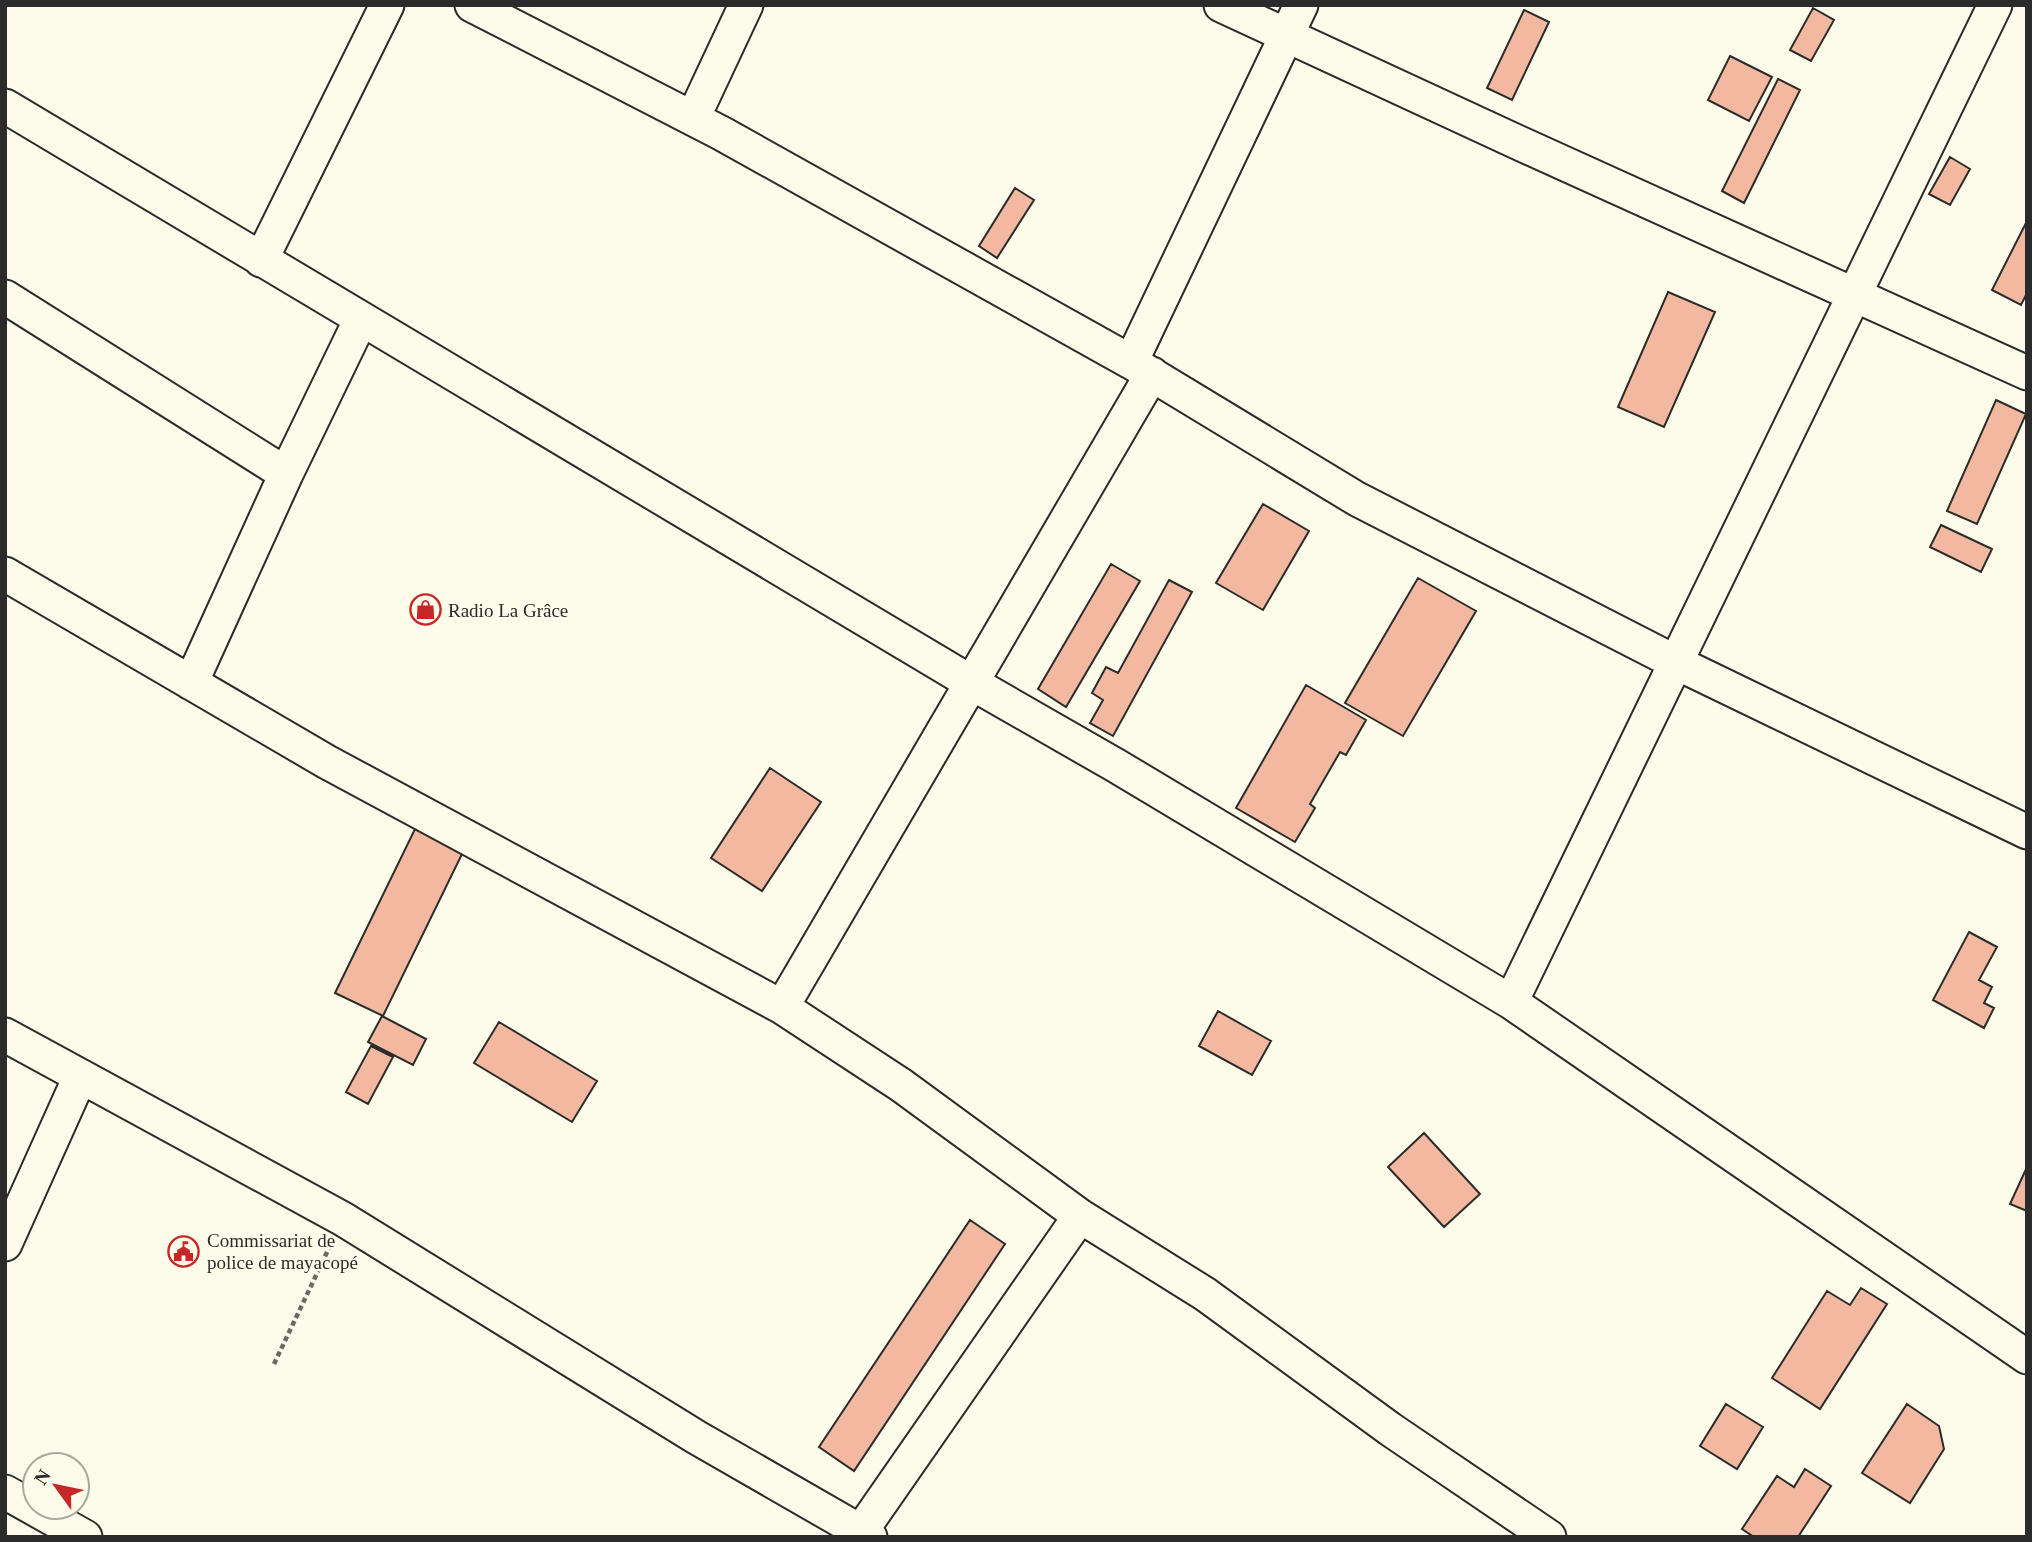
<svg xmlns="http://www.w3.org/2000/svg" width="2032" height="1542" font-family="Georgia,serif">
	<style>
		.building { fill: #f2b8a0; stroke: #2b2b2b; stroke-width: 2 }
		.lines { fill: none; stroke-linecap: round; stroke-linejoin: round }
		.minor-casing { stroke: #2b2b2b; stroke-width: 37 }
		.path { stroke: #6a6964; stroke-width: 4.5; stroke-dasharray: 5 3.5; stroke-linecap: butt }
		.minor { stroke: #fdfbea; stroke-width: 33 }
		.labels { text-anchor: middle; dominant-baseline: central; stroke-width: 5; stroke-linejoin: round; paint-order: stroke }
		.poi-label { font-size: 19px; fill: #2b2b2b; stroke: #fdfbea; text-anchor: start }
	</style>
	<rect width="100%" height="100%" fill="#fdfbea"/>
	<path class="building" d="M1813,8L1834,20L1811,61L1790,50Z
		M1524,10L1549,22L1512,100L1487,88Z
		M1730,56L1772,77L1749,121L1708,100Z
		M1778,79L1800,90L1744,203L1722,191Z
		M1950,157L1970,169L1950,205L1929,194Z
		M1015,188L1034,200L997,258L979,246Z
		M2027,221V293L2021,305L1992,290Z
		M1668,292L1715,312L1664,427L1618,407Z
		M1996,400L2026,414L1977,524L1947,511Z
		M1263,504L1309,531L1263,610L1216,583Z
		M1941,525L1992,549L1981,572L1930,547Z
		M1111,564L1140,581L1066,707L1038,689Z
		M1418,578L1476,611L1403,736L1345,703Z
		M1169,580L1192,592L1113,736L1090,723L1103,700L1092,693L1106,667L1118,673Z
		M1306,685L1366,720L1346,755L1340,752L1310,804L1315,808L1295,842L1236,808Z
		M770,768L821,802L762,891L711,858Z
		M415,829L463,852L383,1016L335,993Z
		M1969,932L1997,947L1979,980L1992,987L1984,1003L1994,1008L1984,1028L1933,1000Z
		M1218,1011L1271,1041L1252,1075L1199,1046Z
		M382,1016L426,1039L413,1065L368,1042Z
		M499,1022L597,1081L572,1122L474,1063Z
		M371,1046L393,1057L368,1104L346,1092Z
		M1424,1133L1480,1194L1444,1227L1388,1167Z
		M2027,1167V1211L2010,1204Z
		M970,1220L1005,1244L854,1471L819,1447Z
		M1861,1288L1887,1304L1820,1409L1772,1378L1827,1291L1850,1305Z
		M1726,1404L1763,1427L1737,1469L1700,1446Z
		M1907,1404L1939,1426L1944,1449L1910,1503L1862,1473Z
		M1805,1469L1831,1486L1798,1537H1754L1742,1529L1777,1476L1794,1487Z"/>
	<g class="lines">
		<defs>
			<path id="minor" d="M472,5L721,133L1131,362L1357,499L1675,662L2027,832
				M1221,5L1517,142L2027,373
				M5,106L972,683L1115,765L1511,1002L2027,1357
				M693,118L746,5
				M261,260L387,5
				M5,297L286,474
				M1131,362L1301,5
				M5,574L327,762L782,1007L901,1085L1080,1216L1205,1294L1390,1429L1549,1537
				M191,683L286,474L361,319
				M1511,1002L1995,5
				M782,1007L1152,374
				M5,1035L343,1219L696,1437L870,1537
				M5,1244L80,1077
				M5,1492L85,1537
				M857,1537L1080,1216"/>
		</defs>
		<use href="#minor" class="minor-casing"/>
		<path class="path" d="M274,1364L329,1248"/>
		<use href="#minor" class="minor"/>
	</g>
	<defs>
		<symbol id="shop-ring" viewBox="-11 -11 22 22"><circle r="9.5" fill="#fdfbea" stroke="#c62828" stroke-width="1.5"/><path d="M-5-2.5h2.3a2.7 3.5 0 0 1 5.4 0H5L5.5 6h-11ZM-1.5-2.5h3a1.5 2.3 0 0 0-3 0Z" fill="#c62828"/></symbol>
		<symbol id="civic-ring" viewBox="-11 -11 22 22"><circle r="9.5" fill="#fdfbea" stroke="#c62828" stroke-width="1.5"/><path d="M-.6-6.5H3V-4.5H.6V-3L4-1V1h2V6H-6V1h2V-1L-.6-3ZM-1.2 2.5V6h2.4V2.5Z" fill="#c62828"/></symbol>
	</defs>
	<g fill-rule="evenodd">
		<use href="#shop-ring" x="408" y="592" width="35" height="35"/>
		<use href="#civic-ring" x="166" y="1234" width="35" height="35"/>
	</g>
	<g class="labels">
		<g class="poi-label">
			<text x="448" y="610">Radio La Grâce</text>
			<text x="207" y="1240">Commissariat de<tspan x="207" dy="22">police de mayacopé</tspan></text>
		</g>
	</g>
	<rect width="2032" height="1542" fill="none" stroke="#2b2b2b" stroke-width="14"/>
	<g transform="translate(56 1486) rotate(303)"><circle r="33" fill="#fdfbea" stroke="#a9a89e" stroke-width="2"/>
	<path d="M0-5L12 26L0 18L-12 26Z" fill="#c62828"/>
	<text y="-10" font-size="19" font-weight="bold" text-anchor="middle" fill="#2b2b2b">N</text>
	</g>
</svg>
